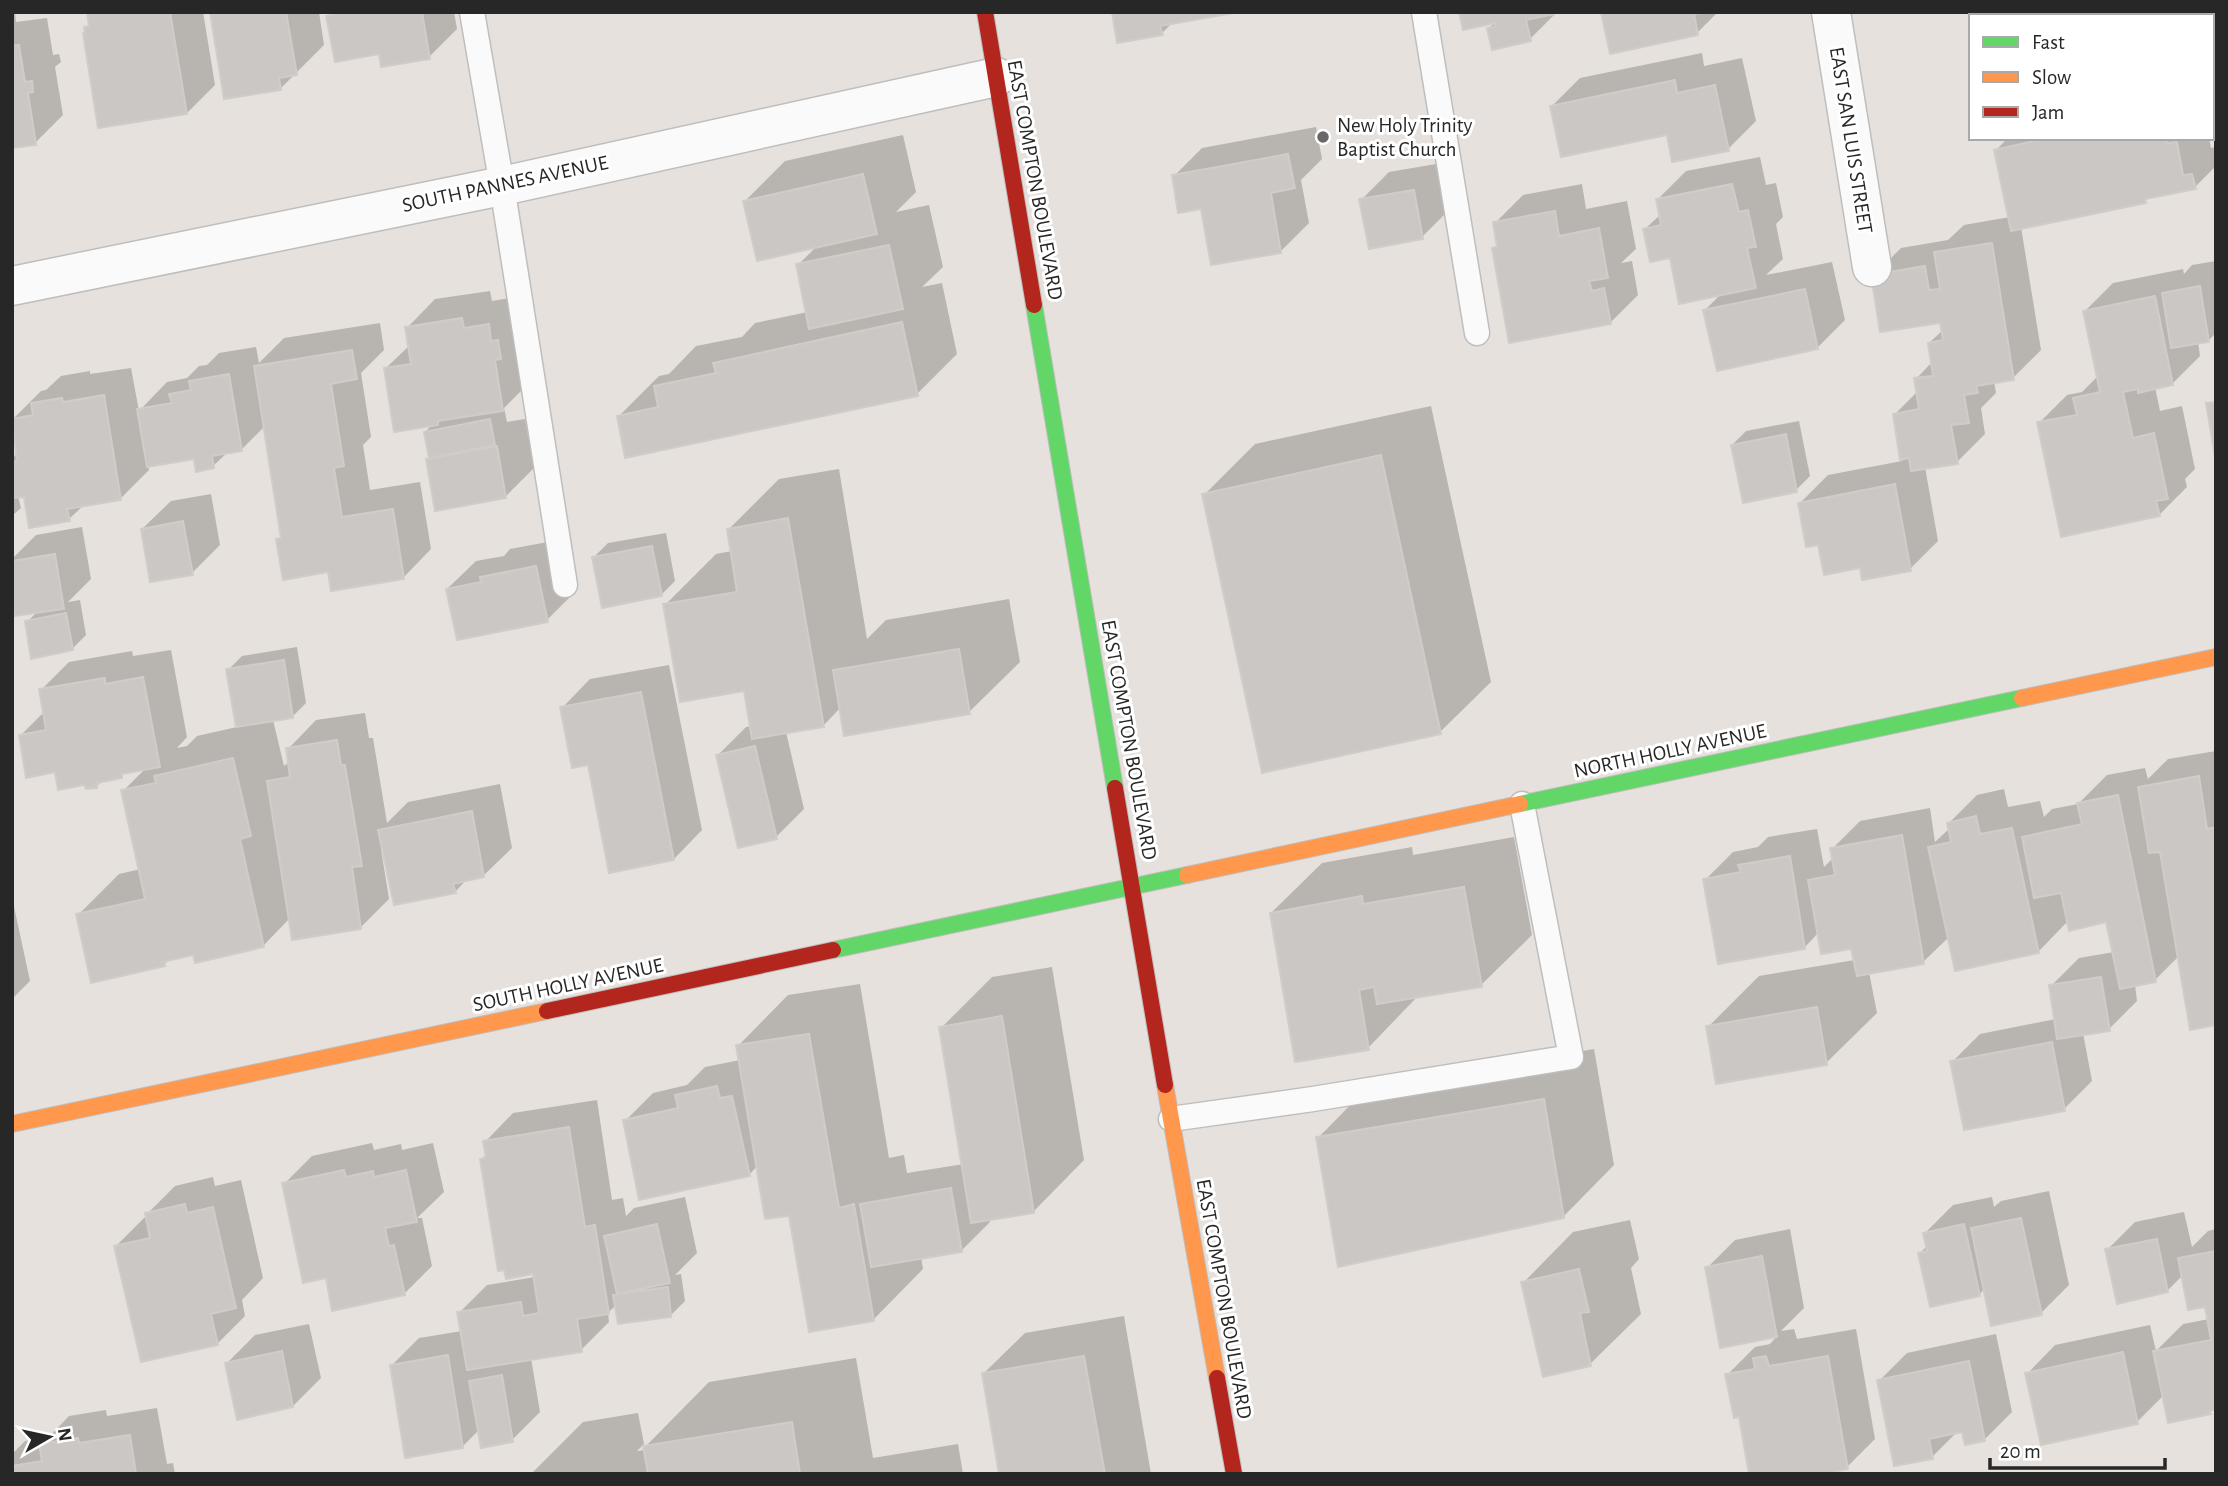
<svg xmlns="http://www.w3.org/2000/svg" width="2228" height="1486" font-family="'Alegreya Sans',sans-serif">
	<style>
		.shadow { fill: #0003 }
		.building { fill: #cbc7c4; stroke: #d0cdc9; stroke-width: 2 }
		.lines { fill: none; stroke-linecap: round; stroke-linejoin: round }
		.lane-casing { stroke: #bfbebe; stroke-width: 27 }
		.street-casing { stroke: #bfbebe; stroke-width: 41 }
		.fast-casing { stroke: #bfbebe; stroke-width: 18 }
		.slow-casing { stroke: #bfbebe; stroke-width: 18 }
		.jam-casing { stroke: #bfbebe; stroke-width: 18 }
		.lane { stroke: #fbfafa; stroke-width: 24 }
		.street { stroke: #fbfafa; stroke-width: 38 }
		.fast { stroke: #63d668; stroke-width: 16 }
		.slow { stroke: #ff974d; stroke-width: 16 }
		.jam { stroke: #b3261e; stroke-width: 16 }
		.poi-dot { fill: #6a6867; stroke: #fff; stroke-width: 2.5 }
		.labels { text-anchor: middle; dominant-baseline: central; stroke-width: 6; stroke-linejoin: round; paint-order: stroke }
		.poi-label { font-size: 21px; fill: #272727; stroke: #fff; text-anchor: start }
		.street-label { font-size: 21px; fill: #272727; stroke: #fff }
	</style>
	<rect width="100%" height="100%" fill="#e6e1dd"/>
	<path class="shadow" d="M12,12H15L16,22L47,18L53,55L59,54L61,62L55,67L63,115L35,143L12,146Z
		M89,12H203L215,85L187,113L86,32V28L91,23Z
		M211,12H319L324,45L281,88Z
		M332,12H454L457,29L429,57L381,52L328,16Z
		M1113,12L1173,22L1162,33Z
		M1461,12H1557L1530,39L1488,29L1497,21Z
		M1603,12H1718L1697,33Z
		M1988,12H2088V16H1984Z
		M2098,12H2167L2164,16H2099Z
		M2216,44V120L2212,121V45Z
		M1702,53L1704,66L1742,58L1756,121L1728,149L1552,106L1580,78Z
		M1316,127L1322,159L1301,180L1309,223L1281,251L1203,207L1174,176L1202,148Z
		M903,135L916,192L896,212L929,205L943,267L922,287L942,283L957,354L917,394L619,416L659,376L669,374L696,346L742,337L755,323L808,312L798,265L817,246L745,201L785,161Z
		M2008,138H2209L2211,148L2216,147V166L2195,187L2150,196L2145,201L2021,227L2041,350L2013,378L1994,381L1996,393L1981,408L1985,434L1957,462L1925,467L1938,541L1910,569L1861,566L1800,503L1828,475L1902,461L1895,414L1918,391L1916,379L1932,362L1929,343L1943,330L1942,321L1873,276L1901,248L1948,240L1964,225L2010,217L1996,150Z
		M1760,157L1766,185L1776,183L1783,217L1776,224L1783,259L1766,275L1832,262L1845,320L1817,348L1705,310L1722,293L1671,256L1645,229L1661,214L1658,199L1686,171Z
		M1442,163L1450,209L1422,237L1361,200L1389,172Z
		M1582,184L1586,209L1627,201L1636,249L1621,263L1632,261L1638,295L1610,323L1494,248L1498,244L1495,223L1523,195Z
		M2216,261V333L2208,341L2198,342L2200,356L2172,384L2155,387L2160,411L2182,406L2195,469L2185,479L2187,487L2159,515L2039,423L2067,395L2082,392L2098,376L2085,311L2113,283L2183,269L2184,274L2192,265Z
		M490,291L492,301L516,297L531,381L504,408L507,422L525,419L534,468L506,496L428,460L430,457L425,432L433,424L386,368L410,345L407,328L435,299Z
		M380,323L384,350L361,373L371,437L363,445L370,490L420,482L431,549L403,578L330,570L278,540L282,535L265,426L241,450L228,452L213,466L196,457L148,465L149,470L121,498L85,504L69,519L25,495L18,496L21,508L12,516V458L18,453L13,419L41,391L46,390L61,376L90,371V374L131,368L139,411L167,382L187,378L199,366L207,365L219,353L256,347L259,363L284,338Z
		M1431,406L1491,682L1440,732L1204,495L1255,444Z
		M1799,421L1810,476L1796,490L1732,445L1746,431Z
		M839,469L867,639L886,620L1009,599L1020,662L969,712L841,707L823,726L786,732L804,809L776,837L718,755L746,727L752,726L746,689L665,605L716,554L732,551L728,530L779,479Z
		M211,494L220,545L192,573L142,529L171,501Z
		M82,527L91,579L68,602L80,600L86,635L72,649L27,622L38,611L12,590V559L36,535Z
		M666,533L675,581L661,595L594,557L608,543Z
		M564,539L575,592L547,620L447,589L476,561L504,556L510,549Z
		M297,647L306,703L292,717L273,720L284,766L290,761L288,749L316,720L365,713L369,738H373L387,823L408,802L500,784L512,848L483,876L467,879L455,892L384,849H381L389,899L361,927L290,918L263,946L195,953L170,958L164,965L78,915L119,874L141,869L123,791L146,768L126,771L121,776L103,780L97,786L56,770L21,735L45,711L41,690L69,662L132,651L133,656L171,650L187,737L177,748L187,746L197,736L237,727L228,670L242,656Z
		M669,665L702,830L674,859L589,763L562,708L590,679Z
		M2216,751V1023L2179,956L2155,980L2135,985L2137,1001L2109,1029L2083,1033L2092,1081L2064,1109L1952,1062L1980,1034L2056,1019L2051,986L2079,958L2114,952L2108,920L2068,921L2038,952L1949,937L1923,962L1869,972L1877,1013L1826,1063L1708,1027L1759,976L1855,960L1853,947L1819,932L1805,947L1705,880L1733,852L1758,847L1768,837L1817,829L1824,867L1833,858L1832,849L1860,821L1930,808L1935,842L1950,828L1949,823L1977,795L2004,789L2008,807L2040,801L2044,817L2052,809L2078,804L2107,775L2145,768L2148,779L2168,759Z
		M1514,837L1532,935L1481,985L1418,996L1368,1048L1271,913L1322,863L1412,847L1413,855Z
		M12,897L30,981L12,999Z
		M1052,967L1084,1160L1034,1211L989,1218L990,1222L962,1250L921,1257L923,1269L873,1320L791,1214L758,1165L749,1175L625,1121L653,1093L687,1085L705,1067L740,1060L738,1046L788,995L860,984L889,1158L904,1155L907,1173L964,1164L941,1028L992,977Z
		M1594,1049L1614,1165L1564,1216L1318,1138L1368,1087Z
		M597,1100L612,1200L623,1198L626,1216L634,1208L685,1197L697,1253L675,1275L681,1274L685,1301L671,1315L616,1305L608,1313L609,1322L581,1350L531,1358L540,1412L512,1440L479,1430L462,1447L391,1366L419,1338L462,1331L459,1313L487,1285L535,1277L482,1159L487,1154L485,1142L513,1113Z
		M372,1143L374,1150L401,1144L402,1150L433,1143L444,1192L417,1218H422L432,1266L404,1294L327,1276L284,1184L312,1156Z
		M213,1177L215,1186L241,1180L263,1278L242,1300L245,1316L217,1344L116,1246L144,1218L148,1217L147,1214L175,1186Z
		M2049,1191L2069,1285L2041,1313L1985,1288L1979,1295L1920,1253L1927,1246L1925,1233L1953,1205L1992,1197L1994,1207L2001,1201Z
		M2184,1212L2192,1247L2208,1231L2216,1229V1408L2210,1412L2170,1421L2164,1395L2137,1422L2027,1374L2055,1345L2150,1325L2156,1351L2183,1324L2209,1319L2206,1305L2183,1275L2167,1291L2107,1250L2135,1222Z
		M1630,1220L1639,1259L1631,1268L1641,1314L1590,1364L1523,1283L1573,1232Z
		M1790,1229L1804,1308L1781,1331L1794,1329L1797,1339L1856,1329L1875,1439L1847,1467L1740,1415L1727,1375L1755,1347L1770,1344L1778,1335L1721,1346L1707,1268L1735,1240Z
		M1124,1316L1151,1474H1001L984,1373L1025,1333Z
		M309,1324L321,1378L293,1406L227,1363L255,1335Z
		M1996,1334L2012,1412L1984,1440L1964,1430L1958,1431L1932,1457L1879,1381L1907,1353Z
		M856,1358L873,1458L958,1444L963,1474H531L583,1422L638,1413L644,1444L637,1451L645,1450V1447L709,1382Z
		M157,1408L167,1464L173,1463L175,1474H12V1454L25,1441L48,1438L69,1416L106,1410L107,1416Z"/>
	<path class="building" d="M87,12H170L187,114L98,128L83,33H85L84,27L89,26Z
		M210,12H286L297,75L279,78L281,90L224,99Z
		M346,12H422L430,59L381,67L379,54L335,62L326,16Z
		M1112,12H1239L1160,26L1163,35L1117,43Z
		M1459,12H1553L1554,14L1526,20L1531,41L1492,50L1487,28L1495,27V23L1463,30Z
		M1601,12H1706L1694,14L1698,35L1610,54Z
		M2024,12H2055V16H2006Z
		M2096,12H2148L2149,16H2097Z
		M19,45L25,82L32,81L33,92L28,93L36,145L12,148V46Z
		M2216,65V122L2212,123V66Z
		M1675,80L1677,93L1715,85L1729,151L1672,162L1667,135L1561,157L1550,106Z
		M2033,138H2166L2167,143L2177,142L2183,175L2192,174L2196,189L2145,199L2146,203L2011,231L1994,150L2034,141Z
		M1288,154L1295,188L1271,193L1281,253L1211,265L1201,209L1178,213L1172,175Z
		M863,174L877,234L757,261L743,201Z
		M1732,184L1739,212L1748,210L1756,247L1747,248L1756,288L1679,304L1670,258L1650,262L1643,229L1661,225L1656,199Z
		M1414,190L1423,239L1369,249L1359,199Z
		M1555,211L1559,236L1599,228L1608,278L1589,281L1592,291L1604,288L1611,324L1509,343L1492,248L1497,247L1493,222Z
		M1992,243L2014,380L1976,386L1978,393L1964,395L1969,423L1951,425L1958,464L1911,471L1909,458L1900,460L1893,414L1919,409L1914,378L1933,376L1928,343L1943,340L1940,323L1880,332L1871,275L1925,266L1929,290L1940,289L1934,252Z
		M889,245L903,309L809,329L796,264Z
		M2200,286L2209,342L2171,348L2162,293Z
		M1805,289L1818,349L1717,371L1703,310Z
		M2155,296L2173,385L2138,393V389L2123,392L2133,438L2154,433L2168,499L2156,501L2160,516L2061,537L2037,422L2077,415L2073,398L2100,392L2083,311Z
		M462,318L464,328L489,324L491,341L498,340L501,359L495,360L503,411L438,421V425L394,432L384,368L411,364L405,327Z
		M902,322L918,396L625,458L617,416L658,407L654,386L716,373L713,363Z
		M352,350L357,379L331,384L344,466L334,468L342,517L393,509L404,579L331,591L328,572L283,580L276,539L281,538L254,366Z
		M229,374L242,451L212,456L214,468L196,472L194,459L147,467L137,409L172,403L169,394L191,390L189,381Z
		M104,395L121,500L67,509L70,521L29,528L24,497L12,498V462L17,461L12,419L33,415L31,403L62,398L63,402Z
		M2216,402V463L2206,403Z
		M490,419L495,445L429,458L424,432Z
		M1786,434L1797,492L1743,503L1731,445Z
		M497,446L506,498L435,511L426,459Z
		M1381,455L1441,734L1262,773L1202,494Z
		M1895,484L1911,571L1862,580L1860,568L1824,575L1818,545L1806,547L1798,503Z
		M788,518L824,727L752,739L744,691L680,702L663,604L737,592L727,529Z
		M183,521L193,575L150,582L141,529Z
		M652,546L662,596L602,608L592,557Z
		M55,554L64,609L15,616L12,602V561Z
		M536,566L548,622L457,640L446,589L481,582L480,577Z
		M66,613L73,650L31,659L25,621Z
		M959,649L970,714L844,736L833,670Z
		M284,660L293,718L236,727L226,669Z
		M143,677L160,767L122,774V778L97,783V788L86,789L84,785L58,790L55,772L26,778L19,735L46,730L39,689L105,678V684Z
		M641,692L674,860L609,873L588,765L572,768L560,707Z
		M337,740L341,765H345L362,866L352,867L361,929L292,940L267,781L290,777L286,748Z
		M755,746L777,839L738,848L716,755Z
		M233,758L251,836L240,839L264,947L195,963L193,955L163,962L165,966L91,983L76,914L145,899L121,790L156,783L154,776Z
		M2199,776L2207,829L2216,827V1025L2190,1030L2160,852L2149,853L2138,787Z
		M2118,795L2156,982L2120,989L2106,922L2069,931L2061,893L2034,898L2022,837L2082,824L2077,803Z
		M472,811L484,877L453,884L456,893L394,905L378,830Z
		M1976,816L1980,834L2012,828L2039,953L1955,971L1928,847L1951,842L1947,823Z
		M1902,835L1924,964L1857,976L1851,949L1821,954L1808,880L1835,875L1830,848Z
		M1790,856L1805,949L1718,964L1703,879L1741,872L1738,865Z
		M1464,887L1482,987L1377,1004L1374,987L1359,990L1369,1050L1295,1062L1270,913L1362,896L1363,904Z
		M2101,977L2110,1031L2057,1039L2049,985Z
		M1817,1007L1827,1065L1716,1084L1706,1026Z
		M1002,1016L1034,1213L971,1223L939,1027Z
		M809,1034L839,1208L854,1204L874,1321L809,1332L789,1216L765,1219L736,1045Z
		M2052,1042L2065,1111L1964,1130L1950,1061Z
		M717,1086L720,1098L732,1096L750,1176L639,1200L623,1120L678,1108L675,1095Z
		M1544,1099L1564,1218L1338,1267L1316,1137Z
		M569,1127L585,1227L595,1225L609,1314L577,1319L582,1352L467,1370L457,1312L521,1302L523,1316L539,1313L533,1274L506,1279L504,1270L498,1271L480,1159L486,1158L483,1141Z
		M344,1170L346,1177L373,1171L374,1177L406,1170L417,1222L385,1228L389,1246L394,1245L405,1295L332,1311L326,1278L303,1283L282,1183Z
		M951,1188L962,1252L871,1267L860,1204Z
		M185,1204L187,1213L213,1207L236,1308L211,1314L218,1345L141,1362L114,1246L150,1238L145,1213Z
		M2021,1218L2042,1315L1991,1326L1971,1228Z
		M657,1224L670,1283L617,1294L604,1236Z
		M1964,1224L1980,1296L1930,1307L1918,1253L1927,1251L1923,1233Z
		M2157,1239L2168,1292L2117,1304L2105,1249Z
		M2216,1251V1409L2209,1411L2211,1414L2168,1423L2153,1351L2211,1340L2205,1307L2188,1310L2178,1258Z
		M1762,1256L1777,1337L1720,1348L1705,1267Z
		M1579,1269L1589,1312L1580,1313L1591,1366L1543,1377L1521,1282Z
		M668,1287L671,1317L618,1324L613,1295Z
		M282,1351L293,1407L237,1420L225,1363Z
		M2123,1352L2138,1424L2041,1445L2025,1373Z
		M448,1355L463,1448L405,1458L390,1365Z
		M1084,1356L1105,1474H999L982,1373Z
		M1766,1356L1769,1366L1828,1356L1848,1469L1821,1474H1749L1739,1417L1734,1418L1725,1374L1755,1369L1753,1358Z
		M1969,1361L1985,1441L1965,1445L1962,1432L1929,1439L1933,1459L1894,1466L1877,1380Z
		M502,1375L513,1442L481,1448L469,1381Z
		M792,1422L800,1474H648L643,1446Z
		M130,1435L136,1474H12V1466L42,1461L39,1444L78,1438L79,1443Z"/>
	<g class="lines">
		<defs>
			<path id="lane" d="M472,12L502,186L565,585
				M1424,12L1477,333
				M1171,1119L1313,1099L1571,1057L1522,804"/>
			<path id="street" d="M1831,12L1872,267
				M12,286L502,186L996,77"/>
			<path id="fast" d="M1034,305L1115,788
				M1520,804L2022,698
				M833,950L1187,875"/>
			<path id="slow" d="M2022,698L2216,657
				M1187,875L1520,804
				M1165,1085L1217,1378
				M12,1124L547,1011"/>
			<path id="jam" d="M985,12L1034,305
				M1115,788L1165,1085
				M547,1011L833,950
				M1217,1378L1234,1474"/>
		</defs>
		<use href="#lane" class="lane-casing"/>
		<use href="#street" class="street-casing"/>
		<use href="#fast" class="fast-casing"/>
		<use href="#slow" class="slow-casing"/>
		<use href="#jam" class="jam-casing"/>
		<use href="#lane" class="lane"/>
		<use href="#street" class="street"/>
		<use href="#fast" class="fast"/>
		<use href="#slow" class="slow"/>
		<use href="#jam" class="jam"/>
	</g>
	<circle class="poi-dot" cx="1323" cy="137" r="7"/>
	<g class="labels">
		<g class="poi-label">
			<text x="1337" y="125">New Holy Trinity<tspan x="1337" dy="24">Baptist Church</tspan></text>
		</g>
		<g class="street-label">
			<text transform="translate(1851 140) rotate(81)">EAST SAN LUIS STREET</text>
			<text transform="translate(1035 180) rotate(80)">EAST COMPTON BOULEVARD</text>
			<text transform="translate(505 184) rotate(-12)">SOUTH PANNES AVENUE</text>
			<text transform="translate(1129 740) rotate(80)">EAST COMPTON BOULEVARD</text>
			<text transform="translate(1670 751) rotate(-12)">NORTH HOLLY AVENUE</text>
			<text transform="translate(568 985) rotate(-12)">SOUTH HOLLY AVENUE</text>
			<text transform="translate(1224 1299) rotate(80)">EAST COMPTON BOULEVARD</text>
		</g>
	</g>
	<rect width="2228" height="1486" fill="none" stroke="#272727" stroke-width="28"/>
	<rect x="1969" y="14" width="245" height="126" fill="#ffffff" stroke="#a9a9a9" stroke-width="2"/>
	<rect x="1983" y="37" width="35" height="10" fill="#63d668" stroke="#a9a9a9" stroke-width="2"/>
	<text x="2032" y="49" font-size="21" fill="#272727">Fast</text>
	<rect x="1983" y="72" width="35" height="10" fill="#ff974d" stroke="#a9a9a9" stroke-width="2"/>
	<text x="2032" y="84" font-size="21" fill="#272727">Slow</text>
	<rect x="1983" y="107" width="35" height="10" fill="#b3261e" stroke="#a9a9a9" stroke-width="2"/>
	<text x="2032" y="119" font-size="21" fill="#272727">Jam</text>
	<g transform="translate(49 1437) rotate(81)" stroke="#ffffff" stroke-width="5" paint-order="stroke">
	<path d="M0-5L12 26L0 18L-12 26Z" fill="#272727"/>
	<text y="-10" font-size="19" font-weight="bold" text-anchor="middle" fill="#272727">N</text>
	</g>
	<path d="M1990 1458v10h175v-10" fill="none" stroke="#272727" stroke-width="3.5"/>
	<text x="2000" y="1458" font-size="21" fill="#272727" stroke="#ffffff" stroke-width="5" paint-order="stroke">20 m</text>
</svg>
